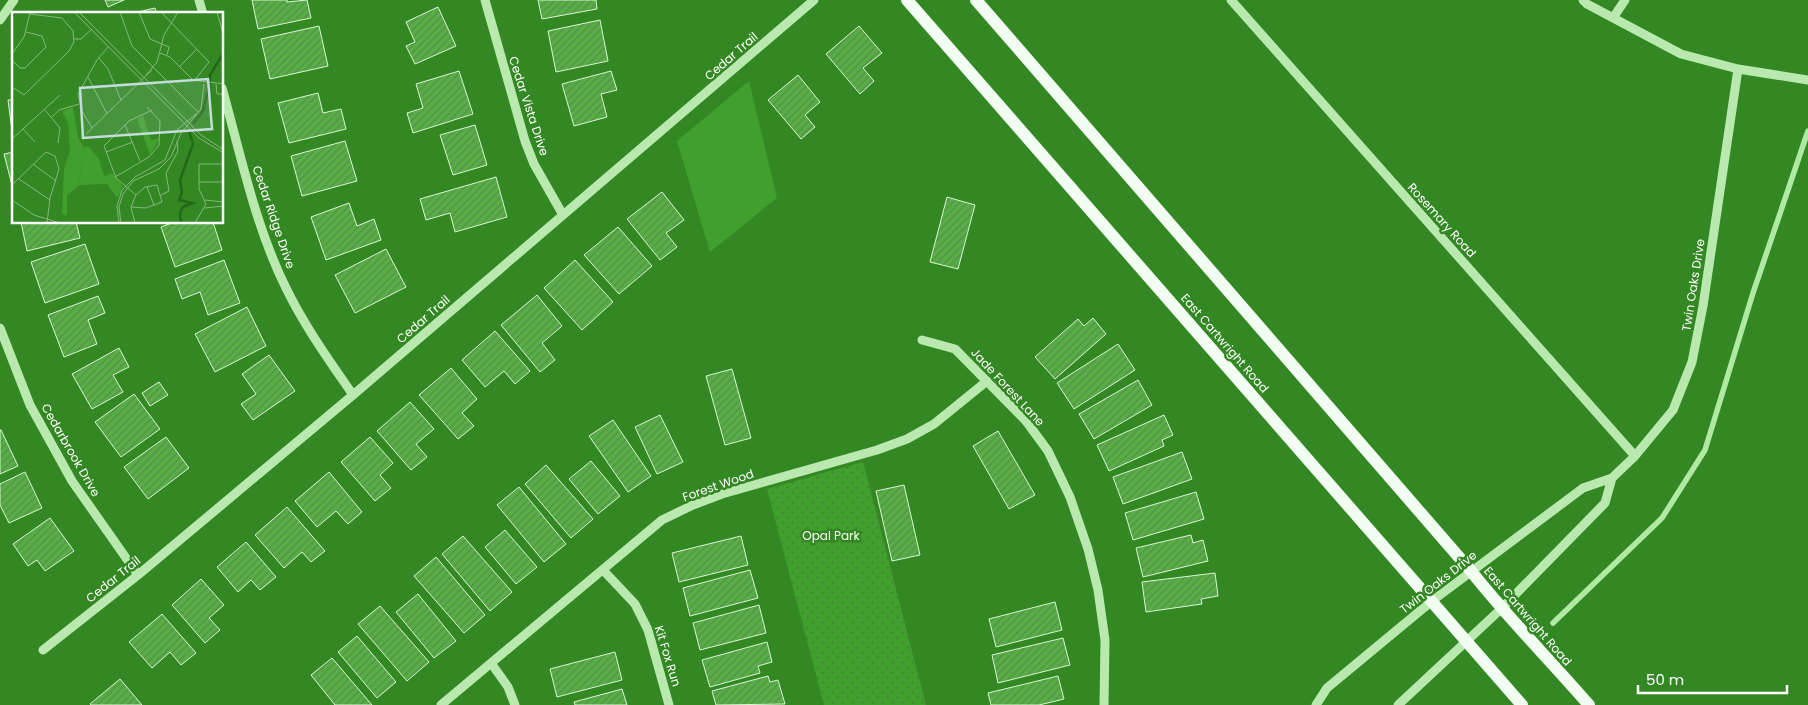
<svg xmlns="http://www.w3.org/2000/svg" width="1808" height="705" font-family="Poppins,sans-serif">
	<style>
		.green { fill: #419f2d }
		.park { fill: url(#park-dots) }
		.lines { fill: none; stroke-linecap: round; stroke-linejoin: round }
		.stream { stroke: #b0eaa2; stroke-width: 5.5 }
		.building { fill: url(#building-hatch); stroke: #d9f7d3 }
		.minor { stroke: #b9e9ae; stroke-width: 9 }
		.major { stroke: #f3fef2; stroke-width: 12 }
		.labels { text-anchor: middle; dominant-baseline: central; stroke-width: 5; stroke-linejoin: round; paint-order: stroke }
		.street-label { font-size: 12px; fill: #fff; stroke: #338823 }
		.park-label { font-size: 12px; fill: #fff; stroke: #338823 }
		.inset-river { fill: none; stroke: #246718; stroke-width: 2.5 }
		.inset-road { fill: none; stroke: #85b87b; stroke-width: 1 }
		.view { fill: #c3dddb; fill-opacity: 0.15; stroke: #c3dddb; stroke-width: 2.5 }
		.inset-edge { fill: none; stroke: #fff; stroke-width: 2.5 }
	</style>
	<defs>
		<pattern id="park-dots" width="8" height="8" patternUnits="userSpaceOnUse" patternTransform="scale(1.25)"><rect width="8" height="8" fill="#419f2d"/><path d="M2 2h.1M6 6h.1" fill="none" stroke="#458238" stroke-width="1.8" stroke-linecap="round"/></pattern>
		<pattern id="building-hatch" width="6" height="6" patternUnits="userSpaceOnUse" patternTransform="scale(1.25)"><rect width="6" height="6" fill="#58ad47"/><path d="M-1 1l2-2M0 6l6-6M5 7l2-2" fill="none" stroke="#549048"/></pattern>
	</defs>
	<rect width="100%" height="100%" fill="#338823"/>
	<path class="green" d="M749,81L777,198L710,252L677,141Z"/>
	<path class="park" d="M863,462L926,705H824L767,489Z"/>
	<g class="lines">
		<path class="stream" d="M1553,623L1662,518L1705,450L1753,293L1808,131"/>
	</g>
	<path class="building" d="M105,0H124L108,7Z
		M252,0H287V2L307,0L311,18L258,29Z
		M538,0H596L597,9L542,19Z
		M438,7L456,46L415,64L406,46L415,42L406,22Z
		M155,8L157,14H129Z
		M600,20L608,61L556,72L548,31Z
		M319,26L328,66L270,79L261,39Z
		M859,26L882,53L863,68L874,81L860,94L826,54Z
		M459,71L473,114L413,133L407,113L423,108L416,84Z
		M611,71L617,90L601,94L607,117L574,126L562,84Z
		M798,75L820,102L805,115L815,127L801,139L768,100Z
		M318,93L323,113L341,109L346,129L289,143L278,103Z
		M8,100H14V138H13Z
		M475,125L487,165L453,175L440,135Z
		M345,141L357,181L302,196L291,156Z
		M14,152V193L4,154Z
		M496,177L507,217L455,232L450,213L426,220L420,199Z
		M662,192L684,220L666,233L677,247L660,260L627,219Z
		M947,197L975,205L958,269L930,262Z
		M349,203L357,226L374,219L381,240L326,260L311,217Z
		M21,222H76L80,238L27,251Z
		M174,222H213L222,250L175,267L161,227Z
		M618,227L652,266L619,294L584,255Z
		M85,244L99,284L45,303L31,262Z
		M386,249L406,287L355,313L335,275Z
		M224,260L240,303L208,315L200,292L182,299L175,279Z
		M575,260L613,302L582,330L544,288Z
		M537,295L562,326L542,343L555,360L540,372L501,325Z
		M98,296L105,313L88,320L97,344L64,357L48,315Z
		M247,307L266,346L215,372L195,334Z
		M1093,318L1106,334L1055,379L1035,357L1078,319L1084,326Z
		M495,331L530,371L515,384L504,371L485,387L462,360Z
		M1118,344L1135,370L1074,409L1057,383Z
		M119,348L129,367L113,375L123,392L92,409L72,374Z
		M269,355L295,391L253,420L241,404L256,394L242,374Z
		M451,368L477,399L462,413L474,426L458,439L419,395Z
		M732,369L751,438L725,445L706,376Z
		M1138,380L1152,405L1094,439L1079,414Z
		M159,382L168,395L150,406L142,393Z
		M134,394L160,429L121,457L95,422Z
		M410,402L434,429L416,444L427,457L411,470L377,431Z
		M660,415L683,462L657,474L635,427Z
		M1164,415L1173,435L1162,440L1164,446L1109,471L1097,445Z
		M613,420L651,476L628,492L589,436Z
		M0,430H1L18,466L0,474Z
		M998,431L1035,495L1009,509L973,446Z
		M166,437L189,468L148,499L124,467Z
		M370,437L393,463L380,475L391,488L375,501L341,462Z
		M1182,452L1192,479L1123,504L1113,477Z
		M591,461L620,496L598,514L569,479Z
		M546,465L593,519L571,538L525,484Z
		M25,472L42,508L9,523L0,505V484Z
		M329,472L362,512L348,524L336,511L317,527L295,501Z
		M904,485L920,555L892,561L876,491Z
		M519,487L566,544L544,562L497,505Z
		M1196,492L1204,519L1133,540L1125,513Z
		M287,507L325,551L311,562L302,552L284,568L255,535Z
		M50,518L74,551L45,571L37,560L28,566L13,544Z
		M505,530L537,567L516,584L485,547Z
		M1191,535L1193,543L1203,540L1208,561L1143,577L1136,548Z
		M463,536L512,592L490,611L442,554Z
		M741,536L748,565L679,582L672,553Z
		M246,542L276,577L260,590L251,580L238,592L217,567Z
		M436,557L485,615L464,633L414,576Z
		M750,570L758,598L690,616L683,588Z
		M1215,573L1218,596L1201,599L1202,604L1146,612L1142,582Z
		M201,579L224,605L209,618L220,630L205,643L172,605Z
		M418,594L456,641L434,658L396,612Z
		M1055,602L1062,630L996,647L989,619Z
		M759,605L766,633L700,650L693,623Z
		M380,606L429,662L407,681L358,624Z
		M162,614L196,653L181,665L170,652L152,668L129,642Z
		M357,636L396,682L377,698L338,652Z
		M1063,638L1070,665L998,683L992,655Z
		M767,642L772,662L758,666L760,673L710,687L702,660Z
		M615,652L622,680L557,697L550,669Z
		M332,658L372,705H335L311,675Z
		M768,676L770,682L778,680L785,704L716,705L712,691Z
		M1058,676L1064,699L1039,705H991L988,693Z
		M120,679L142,705H91L90,704Z
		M622,689L627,705H575L574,702Z"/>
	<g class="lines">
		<path class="minor" d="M199,0L203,14
			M485,0L525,141L534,164L563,215
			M1231,0L1635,456
			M1583,0L1587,4L1681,54L1738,69L1808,80
			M1613,18L1625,0
			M0,20L14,0
			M222,88C241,155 255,226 286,288C305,327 329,360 353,395
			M0,328L30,405L72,481L138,575
			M922,340L955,349L1026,421L1048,451L1070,497L1088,549L1098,590L1105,640L1104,705
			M603,570L635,604L648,630L669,705
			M43,650L138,575L353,395L814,0
			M491,663L508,687L515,705
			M441,705L662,520L693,505L722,494L877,450L907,439L934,424L987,381
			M1316,705L1327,688L1432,601L1583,488L1612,478L1635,456L1673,410L1692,362L1703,306L1738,69
			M1398,705L1501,609L1605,503L1612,478"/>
		<path class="major" d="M907,0L1522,705
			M976,0L1471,571C1508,618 1550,660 1589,705"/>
	</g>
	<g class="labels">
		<g class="street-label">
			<text transform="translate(731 56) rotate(-41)">Cedar Trail</text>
			<text transform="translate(529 106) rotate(72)">Cedar Vista Drive</text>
			<text transform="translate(274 217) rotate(71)">Cedar Ridge Drive</text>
			<text transform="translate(1442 220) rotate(48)">Rosemary Road</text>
			<text transform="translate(1693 285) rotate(-81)">Twin Oaks Drive</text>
			<text transform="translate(423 319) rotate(-41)">Cedar Trail</text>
			<text transform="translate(1225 343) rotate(49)">East Cartwright Road</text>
			<text transform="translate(1008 387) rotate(47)">Jade Forest Lane</text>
			<text transform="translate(71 450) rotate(60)">Cedarbrook Drive</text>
			<text transform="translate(718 485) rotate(-19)">Forest Wood</text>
			<text transform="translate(113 579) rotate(-39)">Cedar Trail</text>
			<text transform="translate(1438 582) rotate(-38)">Twin Oaks Drive</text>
			<text transform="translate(1528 616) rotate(49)">East Cartwright Road</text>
			<text transform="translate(668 656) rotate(73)">Kit Fox Run</text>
		</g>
		<g class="park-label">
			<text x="831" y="535">Opal Park</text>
		</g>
	</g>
	<g transform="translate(12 12)">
		<rect width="211" height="211" fill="#338823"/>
		<path d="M61,95L66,125L72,136L67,173L55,184V204L50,202L52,157L58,139L56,111L50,99Z" fill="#419f2d"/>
		<path d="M131,104L139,128L148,126L138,143L125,107ZM76,134L87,147L92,164L100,161L111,174L105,186L95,172L67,173L72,136Z" fill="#419f2d"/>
		<path class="inset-river" d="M198,72V63L212,40M181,112L191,99L197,74M169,211L168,201L171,195L181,191L167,188L170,180L168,168L181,132L177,119"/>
		<path class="inset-road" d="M62,0L187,126L212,141M67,0L189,123L212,138M108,0L120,34L186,100M127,0L138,27L157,35L155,43M149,0L197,50L182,69M205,0L212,25M62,27H69L80,17M148,41L158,45L181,68L212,72M0,42L12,25L18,1M87,46L96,57L109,88M0,48L8,56H13L34,35L30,24L14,20M167,55L185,37M134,63L145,50L152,23L166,0M76,65L95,102M204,72L205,82H212M0,75L12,83L57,39L62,30L61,19L50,6L18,2M33,98L48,116L46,131M40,105L47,98L67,92M113,113L128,149M80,116L70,99L66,82L85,48L96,35M11,117L23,130M74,122L140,58M0,127L48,83M94,140L121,130M21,152L44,169M103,165L137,145L147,133L148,109L135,95M7,167L38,188M187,170H212M0,173L34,140L43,144L47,157L38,186L35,211M135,175L142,193M124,183L104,166L92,134L117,109L140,98M149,183L157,179L154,161L166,139L165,129M0,188L22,203L48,211M193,188L212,190M119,195L134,196L150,190L145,173L133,175L124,183L119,195L123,211M193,196L212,194M107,211L105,194L110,178L123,165L153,148L165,118L184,102M109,211L107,195L111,182L121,169L147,157L159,145L169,121L189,97L192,72M183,211L194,192L187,177V152H212"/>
		<path class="view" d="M196,67L200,117L71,126L68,76Z"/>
		<rect width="211" height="211" class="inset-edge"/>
	</g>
	<path d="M1638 685v8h149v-8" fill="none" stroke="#ffffff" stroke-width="2.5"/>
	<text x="1646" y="685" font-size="15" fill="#ffffff" stroke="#338823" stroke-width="4" paint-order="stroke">50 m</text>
</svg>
